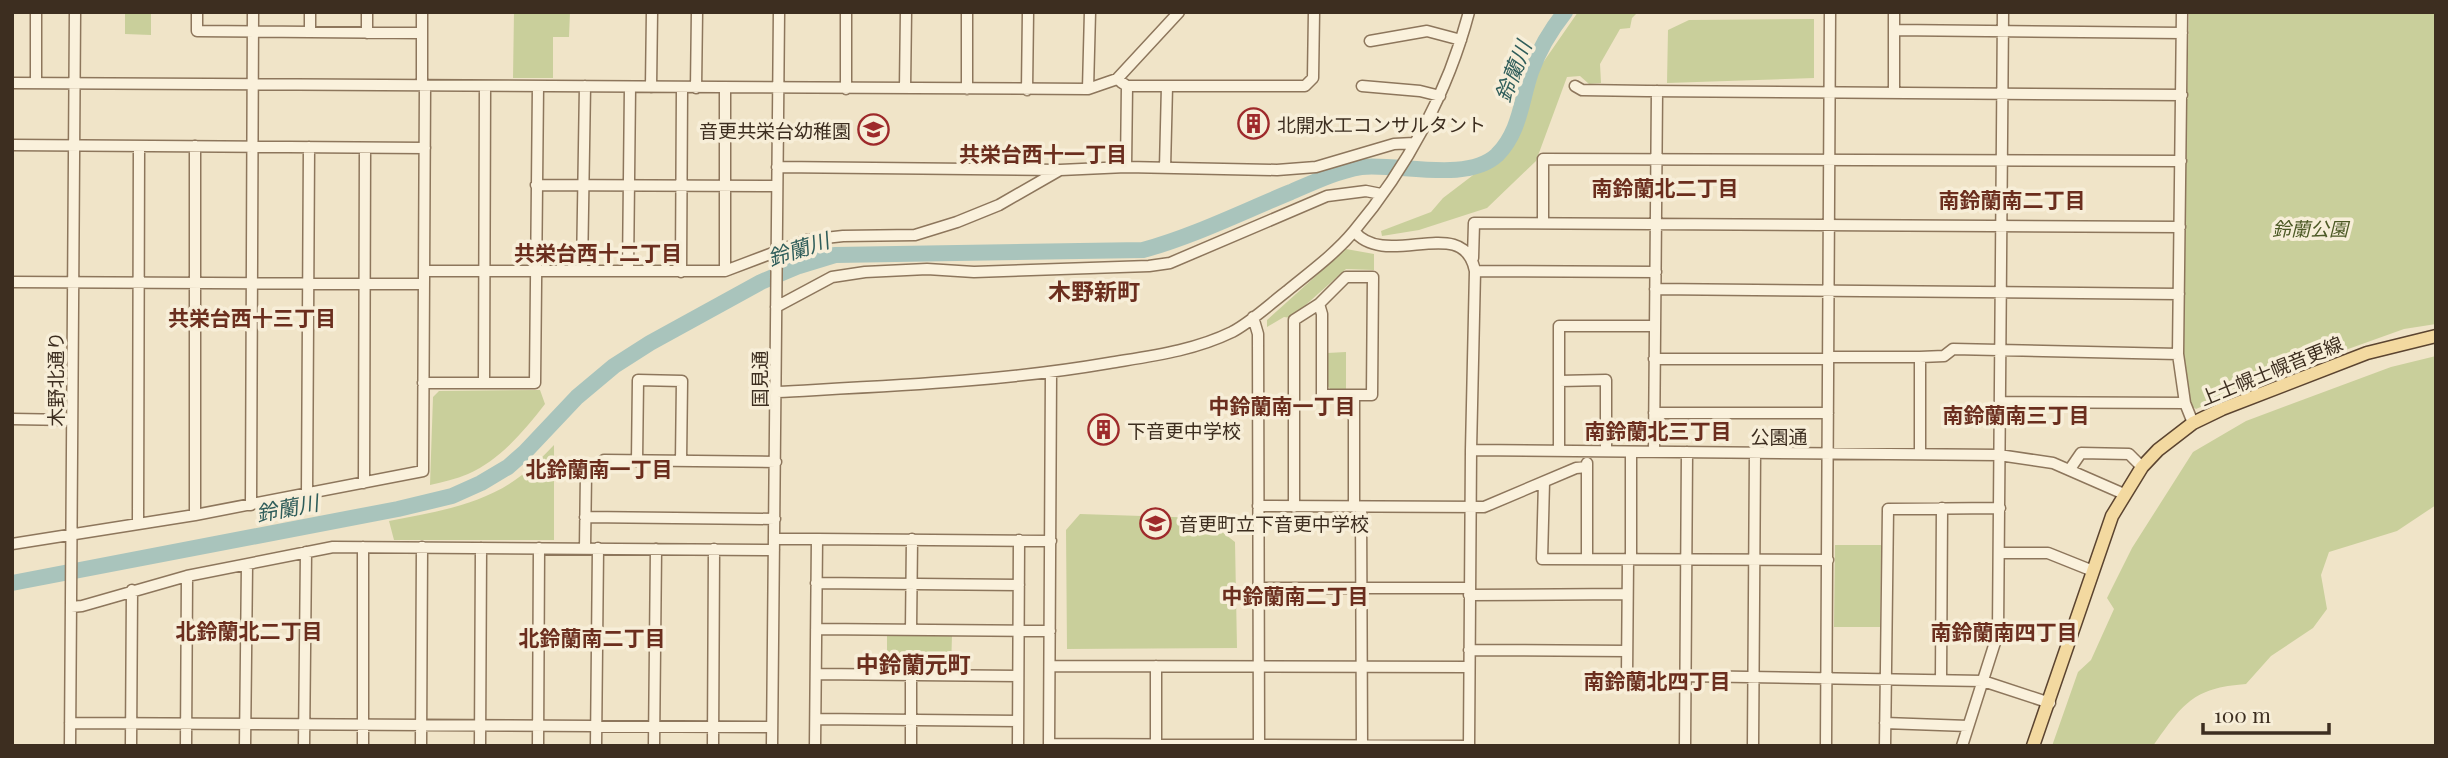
<svg xmlns="http://www.w3.org/2000/svg" width="2448" height="758" font-family="'Playfair Display','Noto Sans JP',serif">
	<style>
		.green { fill: #c9cf9b }
		.lines { fill: none; stroke-linecap: round; stroke-linejoin: round }
		.river { stroke: #a9c4bc; stroke-width: 16 }
		.minor-casing { stroke: #8d765c; stroke-width: 13 }
		.major-casing { stroke: #5b4430; stroke-width: 15 }
		.minor { stroke: #faf1dc; stroke-width: 10 }
		.major { stroke: #f3d9a0; stroke-width: 12 }
		.labels { text-anchor: middle; dominant-baseline: central; stroke-width: 7; stroke-linejoin: round; paint-order: stroke }
		.poi-label { font-size: 19px; fill: #3d2e20; stroke: #f7eed8; text-anchor: start }
		.park-label { font-size: 19px; font-style: italic; fill: #4d5a26; stroke: #f7eed8 }
		.street-label { font-size: 19px; fill: #3d2e20; stroke: #f7eed8 }
		.water-label { font-size: 21px; font-style: italic; fill: #2f5d5a; stroke: #f7eed8 }
		.neighbourhood-label { font-size: 21px; font-weight: bold; fill: #6b2e1e; stroke: #f7eed8 }
		.quarter-label { font-size: 23px; font-weight: bold; fill: #6b2e1e; stroke: #f7eed8 }
	</style>
	<rect width="100%" height="100%" fill="#f0e4c8"/>
	<path class="green" d="M125,12H151V35L125,34Z
		M514,12H570L569,37H553V78H513Z
		M1578,12H1638L1632,18L1630,28L1620,29L1600,64L1601,83L1589,84L1580,76L1567,77L1536,161L1487,208L1419,230L1382,236L1381,231L1431,212L1443,198L1510,147L1542,64Z
		M2189,12H2436V324L2404,329L2270,377L2196,409L2190,405L2181,359Z
		M1814,19V78L1667,83L1668,30L1689,20Z
		M1346,249L1374,254V270L1346,269L1291,318L1284,317L1267,327V320Z
		M1346,352V390H1331L1327,385V353Z
		M2436,356V505L2397,531L2329,552L2321,575L2327,609L2313,628L2271,656L2246,684C2192,688 2183,704 2153,746H2052L2078,672L2091,660L2114,609L2107,598L2132,548L2193,452L2246,421L2391,367Z
		M540,390L545,404C524,431 500,460 468,474C456,479 443,482 430,485L433,397L439,391Z
		M554,445V540H394L389,521C435,512 484,505 522,475C534,466 544,455 554,445Z
		M1080,514L1204,518L1235,542L1237,648L1067,649L1066,530Z
		M1835,545H1881L1880,627H1834Z
		M887,635H952L951,669L887,668Z"/>
	<g class="lines">
		<path class="river" d="M12,583L398,509L452,496L481,483L508,467L525,452L577,397L614,366L650,343L761,282L799,266L835,255L1143,250C1194,236 1242,212 1291,192C1314,182 1337,171 1361,167C1399,163 1467,183 1497,155C1520,132 1521,101 1531,72C1539,49 1550,31 1565,12"/>
		<defs>
			<path id="minor" d="M197,12V31L422,33
				M846,12V89
				M2182,12L2178,354L2185,403L2193,423
				M1894,30L2182,33
				M310,32V12
				M367,33V12
				M1370,41L1427,31L1461,40
				M1121,82L1127,86H1305L1313,78L1314,12
				M12,83L1088,89L1117,79L1179,12
				M36,83V12
				M422,86V12
				M1362,86L1420,91L1440,96
				M1575,86L1582,90L1647,91L2182,95
				M651,87L652,12
				M696,88L697,12
				M905,88L906,12
				M967,89V12
				M1088,89L1090,12
				M1027,90L1028,12
				M1894,93V12
				M12,145L425,148
				M195,146V515
				M777,167L1060,170L1126,167L1127,86
				M1126,167L1277,170L1316,167L1394,144L1414,143
				M1165,168L1167,86
				M536,185L777,186
				M1543,222V159L2181,161
				M1354,231C1386,271 1464,212 1475,271L1471,450L1469,746
				M1473,258L1474,223L2180,227
				M424,271H725L807,240L843,236L915,235L957,222L999,205L1060,170
				M582,271L585,86
				M628,271L630,87
				M725,271V88
				M1475,271L1656,272
				M681,272L682,88
				M12,282L424,284
				M1655,289L2179,294
				M776,307L832,277L865,272L927,269L974,272L1149,266L1170,263L1327,196L1366,191L1381,194
				M1253,317L1258,334L1259,746
				M1828,357H1920
				M1654,359H1828
				M1559,381L1606,380V451
				M423,383H535L538,86
				M484,383L485,86
				M777,392C888,386 999,382 1109,363C1151,356 1193,351 1232,332C1251,322 1270,304 1287,291C1310,272 1335,254 1354,231C1407,168 1448,92 1469,12
				M2000,402L2185,403
				M1654,413H1828
				M12,419L72,420
				M1471,450L1999,455L2053,463L2124,494
				M1559,451V326H1654
				M1631,452V559
				M1654,452L1657,91
				M1920,454V357L1944,356L1953,349L2178,354
				M637,461L638,380L682,381L681,461
				M1587,463V559
				M2070,469L2081,453L2129,454L2142,467
				M1544,482L1542,559L1828,560
				M364,483L365,148
				M307,495L309,147
				M251,505L253,12
				M1258,506L1484,507L1576,468L1587,467
				M1294,507V320L1319,304L1346,277H1373L1372,395H1322V314L1319,304
				M1354,507V396
				M1361,507L1362,746
				M585,517L775,519
				M138,524L139,146
				M774,539H817L815,746
				M817,539L1051,541
				M12,544L195,515L423,471L425,86
				M585,548L586,473L604,460L776,462
				M1999,553H2048L2093,571
				M816,583L1019,585
				M1258,588H1469
				M1469,595L1627,594
				M71,607L82,606L187,576L333,547L774,550
				M816,629L1050,631
				M911,629L912,539
				M1469,650L1627,651
				M1050,666L1469,667
				M1156,666V746
				M816,674L1018,676
				M1627,676L1628,559
				M1685,676L1983,681L2050,703
				M1941,679L1942,508
				M816,719L1018,721
				M70,723L772,727
				M1885,723L1968,726
				M1049,744L1466,746
				M70,746L75,12
				M131,746L132,590
				M186,746L187,576
				M245,746L247,565
				M304,746L306,552
				M363,746V547
				M421,746L422,547
				M480,746L481,548
				M538,746L539,548
				M596,746L598,548
				M654,746L656,549
				M713,746L714,549
				M772,746L779,12
				M911,746V675
				M1018,746L1019,540
				M1049,746L1051,373
				M1685,746L1687,452
				M1753,746L1755,453
				M1826,746L1830,12
				M1885,746L1888,509L2000,508
				M1962,746L1998,633L2003,12"/>
			<path id="major" d="M2033,746L2112,516L2142,467L2158,450L2193,423L2222,409L2367,353L2436,336"/>
		</defs>
		<use href="#minor" class="minor-casing"/>
		<use href="#major" class="major-casing"/>
		<use href="#minor" class="minor"/>
		<use href="#major" class="major"/>
	</g>
	<defs>
		<symbol id="building-ring" viewBox="-11 -11 22 22"><circle r="9.5" fill="#f7eed8" stroke="#9e2a2b" stroke-width="1.5"/><path d="M-4-6H4V6H1V3H-1V6H-4ZM-2.5-4.3h1.7v1.8h-1.7ZM.8-4.3h1.7v1.8H.8ZM-2.5-1h1.7V.8h-1.7ZM.8-1h1.7V.8H.8Z" fill="#9e2a2b"/></symbol>
		<symbol id="school-ring" viewBox="-11 -11 22 22"><circle r="9.5" fill="#f7eed8" stroke="#9e2a2b" stroke-width="1.5"/><path d="M0-5L7-2L0 1L-7-2ZM-4 1L0 2.5L4 1V4Q0 6-4 4Z" fill="#9e2a2b"/></symbol>
	</defs>
	<g fill-rule="evenodd">
		<use href="#building-ring" x="1236" y="106" width="35" height="35"/>
		<use href="#school-ring" x="856" y="112" width="35" height="35"/>
		<use href="#building-ring" x="1086" y="412" width="35" height="35"/>
		<use href="#school-ring" x="1138" y="506" width="35" height="35"/>
	</g>
	<g class="labels">
		<g class="poi-label">
			<text x="1277" y="124">北開水工コンサルタント</text>
			<text x="851" y="130" text-anchor="end">音更共栄台幼稚園</text>
			<text x="1127" y="430">下音更中学校</text>
			<text x="1179" y="523">音更町立下音更中学校</text>
		</g>
		<g class="park-label">
			<text x="2310" y="228">鈴蘭公園</text>
		</g>
		<g class="street-label">
			<text transform="translate(2271 370) rotate(-22)">上士幌士幌音更線</text>
			<text transform="translate(55 379) rotate(-90)">木野北通り</text>
			<text transform="translate(759 379) rotate(-90)">国見通</text>
			<text x="1779" y="436">公園通</text>
		</g>
		<g class="water-label">
			<text transform="translate(1512 71) rotate(-69)">鈴蘭川</text>
			<text transform="translate(798 248) rotate(-18)">鈴蘭川</text>
			<text transform="translate(287 507) rotate(-11)">鈴蘭川</text>
		</g>
		<g class="neighbourhood-label">
			<text x="1043" y="153">共栄台西十一丁目</text>
			<text x="1665" y="187">南鈴蘭北二丁目</text>
			<text x="2012" y="199">南鈴蘭南二丁目</text>
			<text x="598" y="252">共栄台西十二丁目</text>
			<text x="252" y="317">共栄台西十三丁目</text>
			<text x="1282" y="405">中鈴蘭南一丁目</text>
			<text x="2016" y="414">南鈴蘭南三丁目</text>
			<text x="1658" y="430">南鈴蘭北三丁目</text>
			<text x="599" y="468">北鈴蘭南一丁目</text>
			<text x="1295" y="595">中鈴蘭南二丁目</text>
			<text x="249" y="630">北鈴蘭北二丁目</text>
			<text x="2004" y="631">南鈴蘭南四丁目</text>
			<text x="592" y="637">北鈴蘭南二丁目</text>
			<text x="1657" y="680">南鈴蘭北四丁目</text>
		</g>
		<g class="quarter-label">
			<text x="1094" y="290">木野新町</text>
			<text x="913" y="663">中鈴蘭元町</text>
		</g>
	</g>
	<rect width="2448" height="758" fill="none" stroke="#3d2e20" stroke-width="28"/>
	<path d="M2203 723v10h126v-10" fill="none" stroke="#3d2e20" stroke-width="3.5"/>
	<text x="2214" y="723" font-size="21" fill="#3d2e20" stroke="#f7eed8" stroke-width="5" paint-order="stroke">100 m</text>
</svg>
